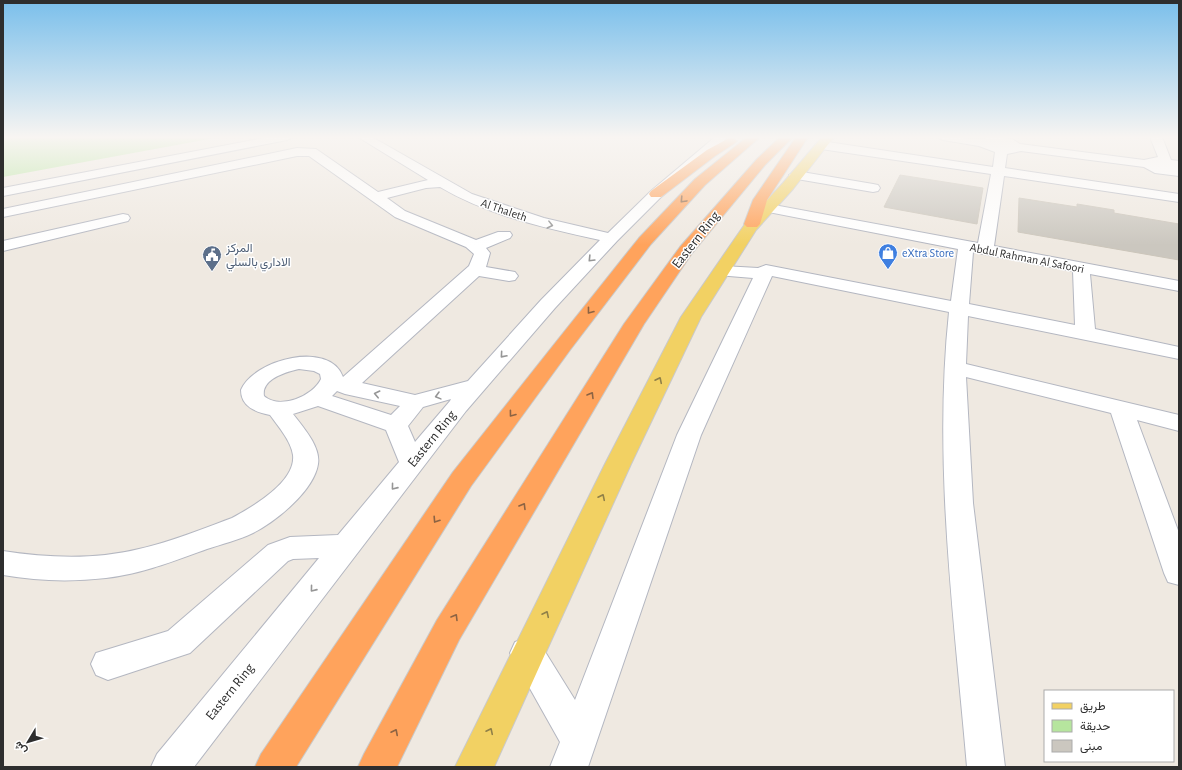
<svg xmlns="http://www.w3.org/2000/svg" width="1182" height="770" font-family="'Alegreya Sans',Vazirmatn,sans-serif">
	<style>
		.green { fill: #b6e59e }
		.building { fill: #cbc7bf; stroke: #cbc5ba }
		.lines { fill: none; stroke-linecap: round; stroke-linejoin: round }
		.minor-casing { stroke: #b4b7c1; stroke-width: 2 }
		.major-casing { stroke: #c9c9c9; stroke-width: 2 }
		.highway-casing { stroke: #c9c9c9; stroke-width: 2 }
		.minor { fill: #fff; fill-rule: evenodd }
		.major { fill: #f2d163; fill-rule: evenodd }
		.highway { fill: #ffa35c; fill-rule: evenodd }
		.oneway { stroke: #8c6343 }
		.oneway2 { stroke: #969696 }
		.oneway3 { stroke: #908048 }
		.labels { text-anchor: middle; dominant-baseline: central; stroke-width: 3; stroke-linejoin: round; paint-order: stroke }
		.far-street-label { font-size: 12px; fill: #2e2e2e; stroke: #fff }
		.far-service-label { font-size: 12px; fill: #4e5e75; stroke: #fff; text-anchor: start }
		.far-shop-label { font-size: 12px; fill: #366cbe; stroke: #fff; text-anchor: start }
		.street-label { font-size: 14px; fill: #2e2e2e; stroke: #fff }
	</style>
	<rect width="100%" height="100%" fill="#efe9e1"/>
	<path class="green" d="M3,137H220L3,177Z"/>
	<path class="building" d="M900,175L983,188L977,224L884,207Z
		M1019,198L1077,207V204L1114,210V213L1179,224V260L1018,232Z"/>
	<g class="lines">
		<defs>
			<path id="minor" d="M269,137H293L287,140L3,196V188Z
				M358,137H372L472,194L544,218L608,233L651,191L715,137H728L661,197L617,241L555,308L466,411L194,767H151L157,754L319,558L293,559L288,561L190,653L108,680L96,675L91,664L96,653L168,631L268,545L290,537L338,535L399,462L386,430L318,406L293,414C303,427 321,447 318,464C314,491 275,522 253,533C239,540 222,544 207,549C174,561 141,574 106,578C71,582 37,581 3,575V551C48,558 95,560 139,549C171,542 202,529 232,518C252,507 296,482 293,455C291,441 278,426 270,415C256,412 241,407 241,390C254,359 330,340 343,377L469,266L474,254L466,247L395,217L309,156H297L3,217V209L297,148L316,149L378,192L428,180ZM440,187C489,216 546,228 600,240L541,300L468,381L415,395L362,383L479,276L509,281L515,280L518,276L515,272L486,267L490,253L486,248L510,238L512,235L510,232H498L476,240L405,211L387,198L426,188ZM299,369L314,371L320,374L321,379C313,396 280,410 264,396C261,379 286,372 299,369ZM337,391L345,394L400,406L391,415L332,396ZM451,399L450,401L415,442L408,426L423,407Z
				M937,137L981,139L993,137L1012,139L1020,144L1144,160L1158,157L1150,137H1162L1171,160L1179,161V176L1155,173L1144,167L1021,151L1007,154L1005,168L1179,194V202L1004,176L994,246L1179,281V291L1090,274L1095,329L1179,347V359L968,316L966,364L1179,415V431L1137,420L1179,533V585L1168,582L1164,573L1111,413L966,377L973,503L1005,767H967C954,616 933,463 949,312L772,276L701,435L588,767H550L560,742L510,653L515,642L527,638L539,642L575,700L677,435L753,278L717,275L714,271L717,267L723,266L758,268L766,265L951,301L958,249L758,210L753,209L751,206L753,203L758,202L978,243L991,174L821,149L815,145L821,141L993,167L995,152L979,146L943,140ZM973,252L1073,271L1075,325L969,304Z
				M796,171L873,184L878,185L880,188L878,191L873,192L791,178L789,175Z
				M123,214L128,215L130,218L128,221L3,251V241Z"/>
			<path id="major" d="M822,137H834L793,189L756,230L701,317L631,464L494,767H455L605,464L681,317L745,224L783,183Z"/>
			<path id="highway" d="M731,137L737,141L735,143L715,156L661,197H651L649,194L651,191L707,150Z
				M747,137H760L705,185L651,244L570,350L471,486L296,767H255L261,754L453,472L556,342L639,238L695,179Z
				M780,137H793L765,165L692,253L644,324L459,640L397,767H358L364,754L437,620L624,324L680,247L757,159Z
				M796,137H808L767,200L760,224L757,227H747L744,224L753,200Z"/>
		</defs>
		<use href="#minor" class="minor-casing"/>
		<use href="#major" class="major-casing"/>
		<use href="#highway" class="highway-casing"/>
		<use href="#minor" class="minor"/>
		<use href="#major" class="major"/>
		<use href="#highway" class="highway"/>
	</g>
	<defs><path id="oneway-chevron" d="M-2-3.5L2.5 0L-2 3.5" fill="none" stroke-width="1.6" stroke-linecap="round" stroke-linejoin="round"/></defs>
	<g class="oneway">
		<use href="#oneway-chevron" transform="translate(683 200) rotate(133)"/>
		<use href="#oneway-chevron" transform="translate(590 311) rotate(128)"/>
		<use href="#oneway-chevron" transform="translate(591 395) rotate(-59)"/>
		<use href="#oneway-chevron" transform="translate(512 414) rotate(127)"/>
		<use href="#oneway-chevron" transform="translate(523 506) rotate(-59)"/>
		<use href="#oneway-chevron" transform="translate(436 520) rotate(123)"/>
		<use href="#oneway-chevron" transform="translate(455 617) rotate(-59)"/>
		<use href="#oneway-chevron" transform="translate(395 732) rotate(-63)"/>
	</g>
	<g class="oneway2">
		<use href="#oneway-chevron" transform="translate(550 225) rotate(14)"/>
		<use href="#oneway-chevron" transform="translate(591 259) rotate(134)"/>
		<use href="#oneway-chevron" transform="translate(503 355) rotate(131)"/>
		<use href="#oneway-chevron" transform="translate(377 394) rotate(-167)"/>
		<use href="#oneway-chevron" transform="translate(438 396) rotate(165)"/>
		<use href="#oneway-chevron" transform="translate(394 487) rotate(129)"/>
		<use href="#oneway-chevron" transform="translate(313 589) rotate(129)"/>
	</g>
	<g class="oneway3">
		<use href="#oneway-chevron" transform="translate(659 380) rotate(-64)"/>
		<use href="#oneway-chevron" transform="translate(602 497) rotate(-64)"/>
		<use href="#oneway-chevron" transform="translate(546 614) rotate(-64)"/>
		<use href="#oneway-chevron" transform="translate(490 731) rotate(-64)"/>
	</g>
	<linearGradient id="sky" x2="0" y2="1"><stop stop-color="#7abfeb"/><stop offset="0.56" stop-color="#f8f5f2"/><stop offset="1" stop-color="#f8f5f2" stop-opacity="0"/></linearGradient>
	<rect width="1182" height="245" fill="url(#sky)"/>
	<defs>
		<symbol id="shop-pin" viewBox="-11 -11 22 30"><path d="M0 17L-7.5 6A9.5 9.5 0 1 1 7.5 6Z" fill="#3f7fe0" stroke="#fff"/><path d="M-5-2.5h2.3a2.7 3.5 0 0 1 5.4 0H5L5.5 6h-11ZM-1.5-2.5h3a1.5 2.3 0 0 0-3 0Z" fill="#fff"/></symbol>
		<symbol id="civic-pin" viewBox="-11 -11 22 30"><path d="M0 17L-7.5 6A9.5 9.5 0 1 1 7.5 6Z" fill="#5c6f8a" stroke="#fff"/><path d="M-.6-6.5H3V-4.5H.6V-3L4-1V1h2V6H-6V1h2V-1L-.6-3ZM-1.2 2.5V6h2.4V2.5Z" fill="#fff"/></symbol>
	</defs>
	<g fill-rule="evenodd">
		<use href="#shop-pin" x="877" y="242" width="22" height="30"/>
		<use href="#civic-pin" x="201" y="244" width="22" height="30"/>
	</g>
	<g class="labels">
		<g class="far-street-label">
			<text transform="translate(504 210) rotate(19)">Al Thaleth</text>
			<text transform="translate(1027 258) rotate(11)">Abdul Rahman Al Safoori</text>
		</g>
		<g class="far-service-label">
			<text x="226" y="248">المركز<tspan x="226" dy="14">الاداري بالسلي</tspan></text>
		</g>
		<g class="far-shop-label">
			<text x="902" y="253">eXtra Store</text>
		</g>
		<g class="street-label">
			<text transform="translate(696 240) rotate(-52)">Eastern Ring</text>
			<text transform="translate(432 439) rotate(-51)">Eastern Ring</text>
			<text transform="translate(230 692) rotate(-51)">Eastern Ring</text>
		</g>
	</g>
	<rect width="1182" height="770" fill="none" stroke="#2e2e2e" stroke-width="8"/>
	<rect x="1044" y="690" width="130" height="72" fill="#ffffff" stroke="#ababab"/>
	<rect x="1052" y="703" width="20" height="6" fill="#f2d163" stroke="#ababab"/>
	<text x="1080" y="710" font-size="12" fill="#2e2e2e">طريق</text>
	<rect x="1052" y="720" width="20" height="12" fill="#b6e59e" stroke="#ababab"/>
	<text x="1080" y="730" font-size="12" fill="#2e2e2e">حديقة</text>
	<rect x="1052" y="740" width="20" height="12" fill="#cbc7bf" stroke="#ababab"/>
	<text x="1080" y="750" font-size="12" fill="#2e2e2e">مبنى</text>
	<g transform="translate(28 742) rotate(232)" stroke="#ffffff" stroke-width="3" paint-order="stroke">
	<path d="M0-3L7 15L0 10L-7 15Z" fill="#2e2e2e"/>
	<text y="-6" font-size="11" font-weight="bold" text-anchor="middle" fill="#2e2e2e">ش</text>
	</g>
</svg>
